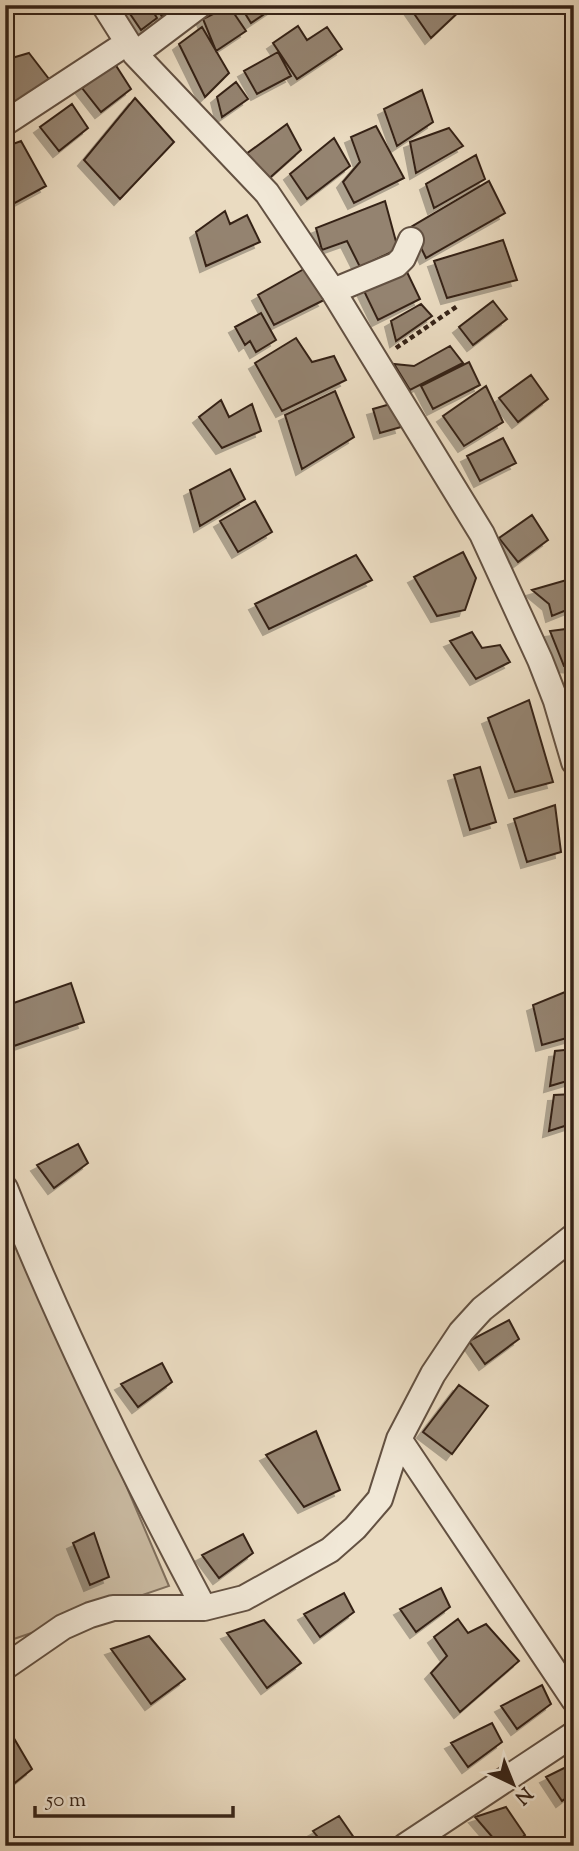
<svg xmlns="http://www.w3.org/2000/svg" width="579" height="1851" font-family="'Sorts Mill Goudy',serif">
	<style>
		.green { fill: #cbbca4; stroke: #80705e; stroke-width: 2 }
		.building { fill: #94836f; stroke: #362317; stroke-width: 2; filter: url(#shadow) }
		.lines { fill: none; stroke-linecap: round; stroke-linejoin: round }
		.minor-casing { stroke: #635142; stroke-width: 28 }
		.path { stroke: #362317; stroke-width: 4.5; stroke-dasharray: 5 3.5; stroke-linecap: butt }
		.minor { stroke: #f1e8d7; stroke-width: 24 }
	</style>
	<defs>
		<filter id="shadow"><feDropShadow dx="-6" dy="6" stdDeviation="0" flood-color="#0004"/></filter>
	</defs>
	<rect width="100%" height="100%" fill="#eadbc1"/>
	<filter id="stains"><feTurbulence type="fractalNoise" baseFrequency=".00286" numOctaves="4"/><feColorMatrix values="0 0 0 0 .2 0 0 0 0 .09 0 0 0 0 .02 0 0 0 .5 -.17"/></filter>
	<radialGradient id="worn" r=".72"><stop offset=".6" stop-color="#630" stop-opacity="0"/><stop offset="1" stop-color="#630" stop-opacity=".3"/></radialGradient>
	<path class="green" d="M5,1202L169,1586L5,1642Z"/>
	<path class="building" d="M124,5H149L157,18L141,30Z
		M156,5H179L180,8L162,17Z
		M244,5H278L251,23L241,7Z
		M408,5H466L431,38Z
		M229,6L246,31L216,51L203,19Z
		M298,26L307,40L327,27L342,49L297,79L273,43Z
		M202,27L229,73L205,97L179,44Z
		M278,52L291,76L257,94L244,71Z
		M29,53L49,79L7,114L5,60Z
		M115,64L131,89L101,112L82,88Z
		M236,82L248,99L222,117L217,97Z
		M422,90L433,122L397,146L384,109Z
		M135,98L174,142L120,199L84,160Z
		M72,104L88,128L59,151L40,127Z
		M287,124L301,150L264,183L242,157Z
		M376,126L404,178L354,203L343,182L360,162L351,137Z
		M449,128L463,146L416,173L410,142Z
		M334,138L350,166L307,199L290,174Z
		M21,141L46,186L13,204L5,192V147Z
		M476,155L485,179L434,208L426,184Z
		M489,181L505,213L426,258L411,227Z
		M385,201L398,249L360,267L347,241L322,250L316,228Z
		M225,211L230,224L247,215L260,242L206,266L196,232Z
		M503,240L517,280L447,298L434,261Z
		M304,269L324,300L274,325L258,295Z
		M406,270L420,299L378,320L364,291Z
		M493,301L507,319L473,345L459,327Z
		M421,304L432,316L396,341L391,321Z
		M261,313L276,340L256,352L250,341L245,345L235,327Z
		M296,338L312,362L334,356L346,380L282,411L255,363Z
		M450,346L463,363L410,390L394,364L414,366Z
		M469,362L480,385L433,409L421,386Z
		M531,375L548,399L518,422L499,398Z
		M486,386L503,422L464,446L443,416Z
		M335,391L354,437L302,469L285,415Z
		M221,400L229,417L252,404L261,431L222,448L199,417Z
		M394,403L401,427L380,433L373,409Z
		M503,438L516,463L480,481L467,456Z
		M230,469L245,499L200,526L190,490Z
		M255,501L272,532L238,552L220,521Z
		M532,515L548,540L518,562L499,538Z
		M463,552L476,578L465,610L437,616L414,577Z
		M356,555L372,580L269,629L255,604Z
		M570,579L574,607L552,616L549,604L532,590Z
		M574,628V667L564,666L550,631Z
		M472,632L482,648L500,645L510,662L476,679L450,641Z
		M529,700L553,782L515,792L488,718Z
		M480,767L496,822L470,830L454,775Z
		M555,805L561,852L527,862L514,819Z
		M71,983L84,1022L5,1049V1006Z
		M570,990L574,1036L542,1045L533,1005Z
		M574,1049V1079L550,1086L555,1051Z
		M574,1094V1123L549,1131L554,1095Z
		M78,1144L88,1163L54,1188L37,1165Z
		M509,1320L519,1339L485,1364L469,1341Z
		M162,1363L172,1382L138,1407L121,1384Z
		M459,1385L488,1406L452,1454L423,1432Z
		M316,1431L340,1490L304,1507L266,1455Z
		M94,1533L109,1577L90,1585L73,1543Z
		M243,1534L253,1553L219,1578L202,1555Z
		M441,1588L450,1607L416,1632L400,1609Z
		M344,1593L354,1612L320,1637L304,1614Z
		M458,1619L468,1633L486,1624L519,1661L460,1712L431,1673L447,1656L434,1637Z
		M264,1620L301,1663L267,1688L227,1633Z
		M149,1636L185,1679L151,1704L111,1649Z
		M542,1685L551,1704L517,1729L501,1706Z
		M5,1723L32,1769L5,1791Z
		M492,1723L502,1742L468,1767L451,1743Z
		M574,1763V1792L562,1801L546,1777Z
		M506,1807L525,1835L512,1846H500L475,1817Z
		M339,1816L359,1845L358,1846H325L313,1831Z"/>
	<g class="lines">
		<defs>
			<path id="minor" d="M104,5L135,54L267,193L333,291L482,534L540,660L556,701L574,762
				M135,54L200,5
				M5,123L127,43
				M333,291L396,265L403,258L411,240
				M5,1188C63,1333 131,1471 204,1608
				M399,1439L574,1700
				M5,1667L63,1627L90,1615L113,1608H204L244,1598L330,1550L355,1528L380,1499L399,1439L433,1374L461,1332L482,1309L574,1236
				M405,1846L574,1734"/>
		</defs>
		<use href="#minor" class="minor-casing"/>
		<path class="path" d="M396,348L459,305"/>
		<use href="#minor" class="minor"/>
	</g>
	<rect width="579" height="1851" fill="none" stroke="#eadbc1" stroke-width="28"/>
	<rect x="7" y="7" width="565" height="1837" fill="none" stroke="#362317" stroke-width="3.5"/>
	<rect x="14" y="14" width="551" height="1823" fill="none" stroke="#362317" stroke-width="2"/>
	<g transform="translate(513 1784) rotate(137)" stroke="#f1e8d7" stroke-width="5" paint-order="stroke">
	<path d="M0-5L12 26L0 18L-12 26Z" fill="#362317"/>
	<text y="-10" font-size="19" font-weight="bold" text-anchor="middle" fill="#362317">N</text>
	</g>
	<path d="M35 1806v10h198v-10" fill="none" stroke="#362317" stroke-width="3.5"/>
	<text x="46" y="1806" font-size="21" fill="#362317" stroke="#f1e8d7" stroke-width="5" paint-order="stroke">50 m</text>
	<rect width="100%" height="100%" filter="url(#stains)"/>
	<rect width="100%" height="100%" fill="url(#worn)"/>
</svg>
